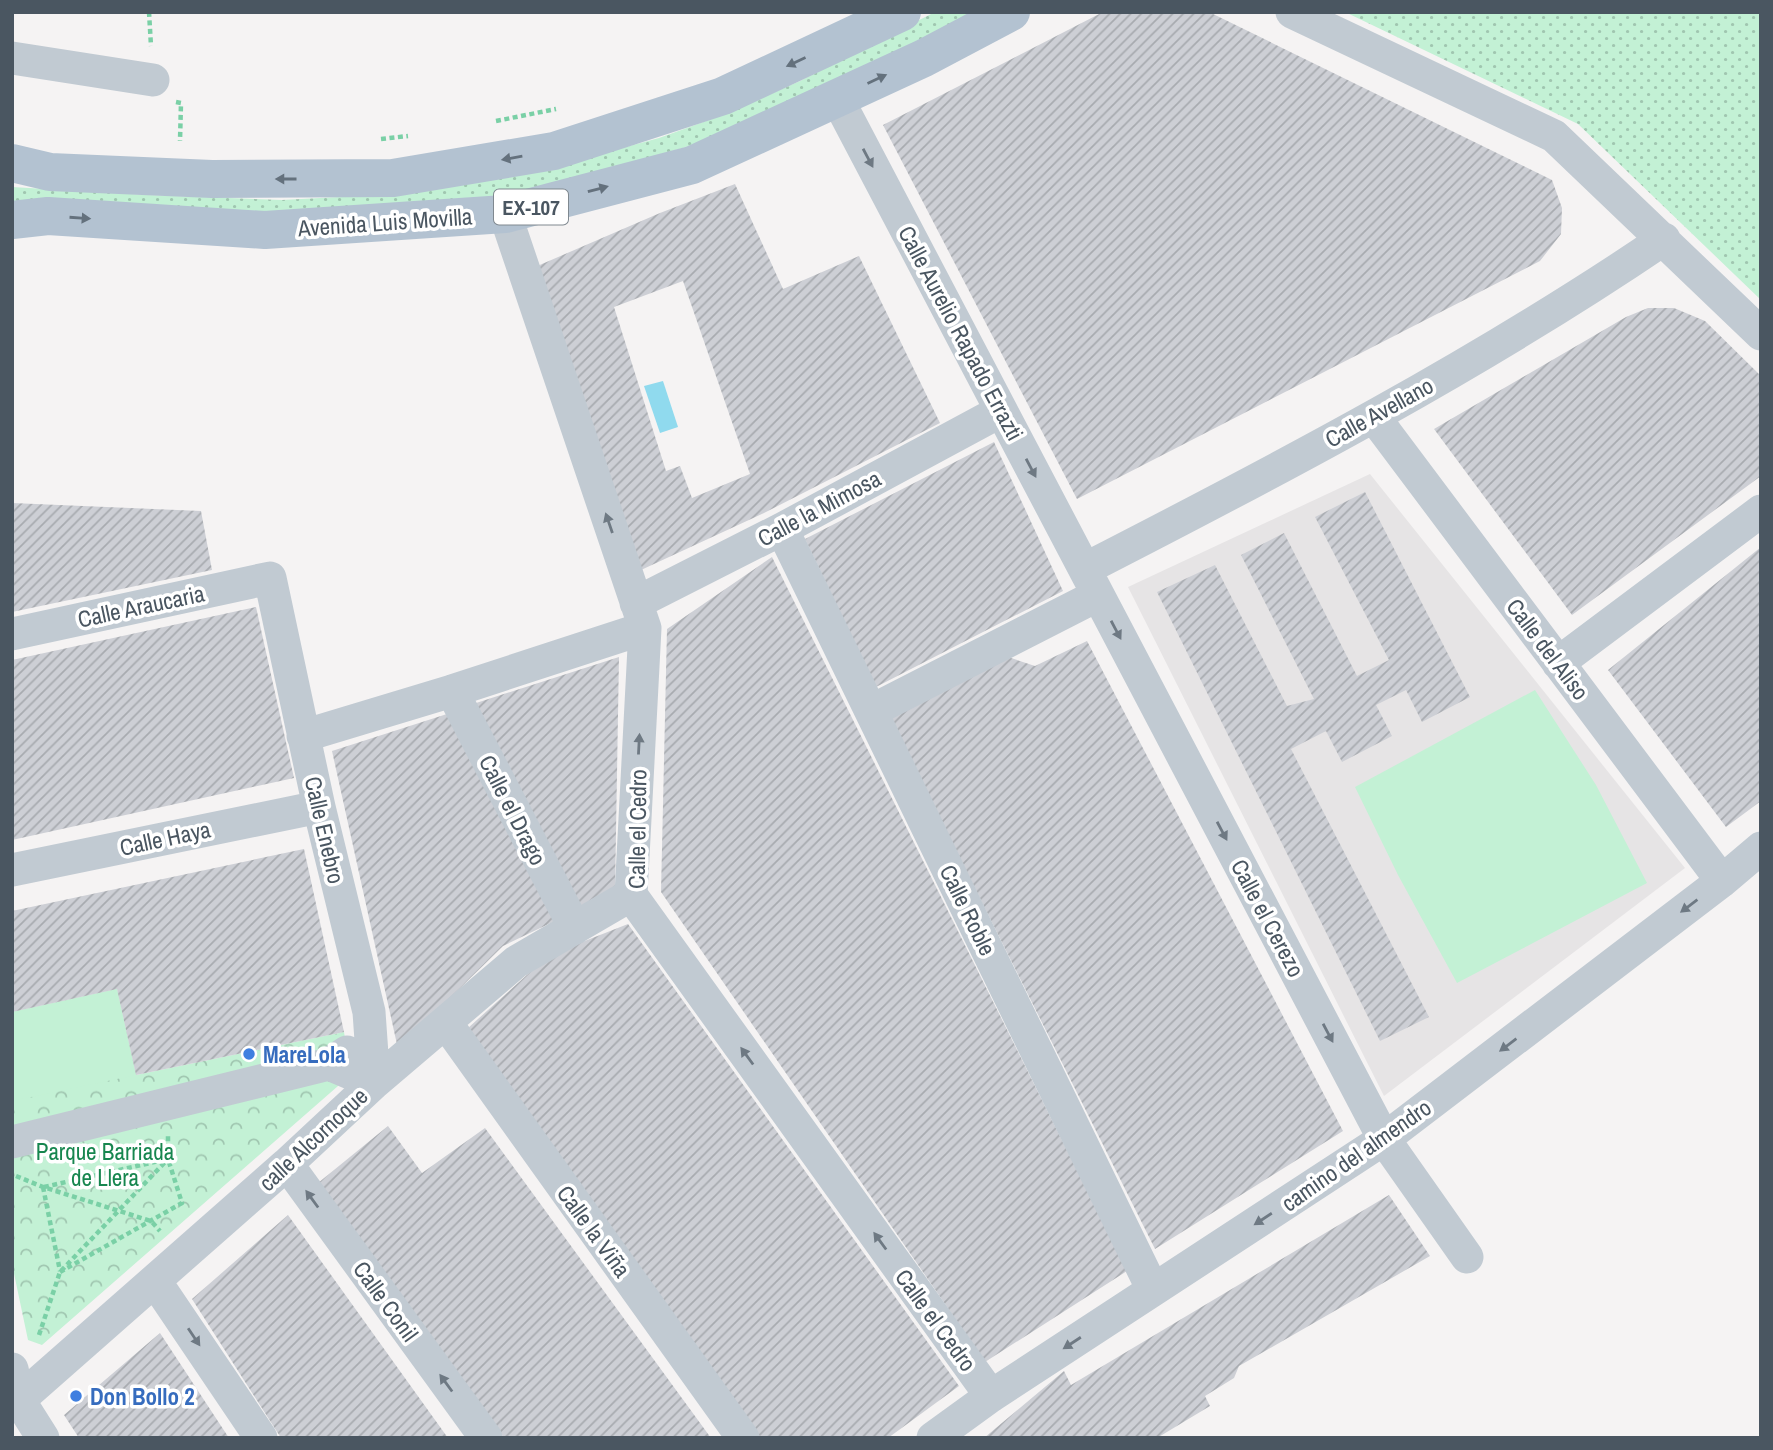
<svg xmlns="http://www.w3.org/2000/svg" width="1773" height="1450" font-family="'Archivo Narrow',sans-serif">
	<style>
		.education { fill: #e6e4e5 }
		.grass { fill: url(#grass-dots) }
		.park { fill: url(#park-crowns) }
		.pitch { fill: #c3f1d5 }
		.water { fill: #90daee }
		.building { fill: url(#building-hatch); fill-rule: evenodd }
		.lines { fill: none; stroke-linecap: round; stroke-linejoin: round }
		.path { stroke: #7ad0a6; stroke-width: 4.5; stroke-dasharray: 5 3.5; stroke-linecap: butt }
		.street { stroke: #c1cad2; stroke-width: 33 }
		.primary { stroke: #b3c2d1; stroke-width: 38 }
		.oneway { fill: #64717d }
		.oneway2 { fill: #6e7983 }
		.shop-dot { fill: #3f7fe0; stroke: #fff; stroke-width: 2.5 }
		.labels { text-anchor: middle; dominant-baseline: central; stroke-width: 7; stroke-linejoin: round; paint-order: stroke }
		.shield { fill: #fff; stroke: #808990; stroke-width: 2 }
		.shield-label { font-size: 21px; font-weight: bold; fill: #4a5661 }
		.street-label { font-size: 23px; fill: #4a5661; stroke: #fff }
		.shop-label { font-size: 23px; font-weight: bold; fill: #366cbe; stroke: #fff; text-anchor: start }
		.park-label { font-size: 23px; fill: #17864f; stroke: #fff }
	</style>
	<defs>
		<pattern id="grass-dots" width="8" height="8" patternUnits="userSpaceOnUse" patternTransform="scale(1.75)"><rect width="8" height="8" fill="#c3f1d5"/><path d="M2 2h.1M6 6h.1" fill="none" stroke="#a0c6b0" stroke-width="1.8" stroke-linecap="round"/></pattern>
		<pattern id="park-crowns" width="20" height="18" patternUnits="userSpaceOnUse" patternTransform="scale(1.75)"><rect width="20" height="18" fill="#c3f1d5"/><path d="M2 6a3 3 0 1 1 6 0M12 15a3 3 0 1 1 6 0" fill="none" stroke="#a0c6b0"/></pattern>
		<pattern id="building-hatch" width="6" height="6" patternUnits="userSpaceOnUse" patternTransform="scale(1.75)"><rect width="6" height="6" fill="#cdcfd5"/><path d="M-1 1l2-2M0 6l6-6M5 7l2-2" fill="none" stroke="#a8abb0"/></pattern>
	</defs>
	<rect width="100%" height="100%" fill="#f5f3f3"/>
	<path class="education" d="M1370,474L1685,868L1384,1096L1128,587Z"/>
	<path class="grass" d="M935,12H983L718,138L537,189L456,203L362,214L12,204V187L148,195L282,200L339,197L551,167L659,138L720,116L800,81Z
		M1345,12H1761V300L1578,124Z"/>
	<path class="park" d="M117,989L136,1075L344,1032L348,1056L338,1086L42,1345L28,1340L12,1264V1012Z"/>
	<path class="pitch" d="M1535,690L1596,785L1647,883L1457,983L1398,875L1355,787Z
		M117,989L136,1075L12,1101V1012Z"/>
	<path class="water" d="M663,381L678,427L660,433L644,386Z"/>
	<path class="building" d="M1103,12H1209L1552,180L1562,208L1561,234L1540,261L1077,499L883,125Z
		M735,184L783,289L859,256L940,423L764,513L641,570L535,267L660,213ZM683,281L750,474L692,498L680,466L666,471L614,307Z
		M1648,308H1674L1705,321L1761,376V476L1572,615L1434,429L1626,317Z
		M994,442L1063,591L876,687L805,539Z
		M1365,492L1470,697L1422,722L1406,690L1376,705L1392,736L1342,762L1326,731L1291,749L1429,1017L1380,1041L1157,592L1215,565L1287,706L1314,699L1241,555L1284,533L1357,676L1389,660L1315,517Z
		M12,503L201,511L212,570L12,612Z
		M1761,547V801L1726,827L1608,670Z
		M772,557L1127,1271L985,1362L661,892L667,629Z
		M256,607L294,778L12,840V660Z
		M1087,641L1343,1131L1155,1249L890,718L1005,656L1035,666Z
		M619,657L615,890L577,909L473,704Z
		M447,714L555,921L503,946L398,1049L332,751Z
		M304,849L344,1032L136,1075L117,989L12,1012V911Z
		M628,924L959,1386L888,1438H761L468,1028L549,955Z
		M388,1126L422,1173L485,1128L711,1438H504L318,1183Z
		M1389,1195L1430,1256L1239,1366L1234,1378L1205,1396L1210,1406L1157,1438H984L1064,1371L1071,1385Z
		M288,1215L448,1438H281L192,1299Z
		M160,1333L229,1438H79L64,1415Z"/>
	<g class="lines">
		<path class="path" d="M149,12L151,46
			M176,102L181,103L180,141
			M496,121L556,109
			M381,139L408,136
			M16,1176L43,1187L151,1221L160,1231
			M43,1187L60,1271
			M44,1187L168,1159
			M60,1272L182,1203L168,1159V1136
			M39,1335L60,1272L168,1159"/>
		<path class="street" d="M1292,12L1554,136L1761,334
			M12,58L153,80
			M837,98L1384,1139L1467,1257
			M505,214L645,628L631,895L991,1396
			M1374,417L1722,881
			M782,529L1153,1290
			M1085,569C1282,468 1480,364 1664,239
			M636,603L782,529L1001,411
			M12,634L270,578L319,807L369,1012L374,1083L329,1064
			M1558,663L1761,511
			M452,691L575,928
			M871,711L1098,595
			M303,736L452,691L645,628
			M12,870L319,807
			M446,1023L743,1438
			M12,1142L329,1064L347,1052
			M287,1164L486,1438
			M155,1281L261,1438
			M12,1369L19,1400L43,1438
			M12,1406L287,1164L374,1083L516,962L631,895
			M933,1438L991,1396L1384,1139L1722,881L1761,848"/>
		<path class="primary" d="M12,163L50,172L212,179L393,178L554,151L723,96L902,12
			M12,220L48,216L265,230L505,214L692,165L924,58L1011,12"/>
	</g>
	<defs><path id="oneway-solid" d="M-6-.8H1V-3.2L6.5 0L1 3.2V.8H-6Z" transform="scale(1.75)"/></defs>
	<g class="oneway">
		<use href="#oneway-solid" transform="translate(796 62) rotate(155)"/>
		<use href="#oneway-solid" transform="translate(877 79) rotate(-25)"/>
		<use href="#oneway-solid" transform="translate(512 158) rotate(170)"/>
		<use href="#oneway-solid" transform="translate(286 179) rotate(180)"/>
		<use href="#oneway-solid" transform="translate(598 189) rotate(-15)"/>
		<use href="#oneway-solid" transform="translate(80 218) rotate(4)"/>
	</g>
	<g class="oneway2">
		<use href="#oneway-solid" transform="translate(868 158) rotate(62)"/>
		<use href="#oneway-solid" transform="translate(1031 468) rotate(62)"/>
		<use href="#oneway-solid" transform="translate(609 523) rotate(-109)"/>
		<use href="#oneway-solid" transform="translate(1116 630) rotate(62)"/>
		<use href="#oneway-solid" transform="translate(639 744) rotate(-87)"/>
		<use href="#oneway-solid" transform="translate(1222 831) rotate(62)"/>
		<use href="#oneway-solid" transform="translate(1689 906) rotate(143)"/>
		<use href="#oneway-solid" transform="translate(1328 1033) rotate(62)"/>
		<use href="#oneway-solid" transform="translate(1508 1045) rotate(143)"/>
		<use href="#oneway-solid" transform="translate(747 1056) rotate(-126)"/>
		<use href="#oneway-solid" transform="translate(312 1199) rotate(-126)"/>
		<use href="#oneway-solid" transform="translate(1263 1219) rotate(147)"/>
		<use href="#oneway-solid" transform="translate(880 1241) rotate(-126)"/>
		<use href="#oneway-solid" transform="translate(194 1337) rotate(56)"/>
		<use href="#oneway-solid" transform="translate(1072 1343) rotate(147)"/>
		<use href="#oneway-solid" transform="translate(446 1383) rotate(-126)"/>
	</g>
	<g class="shop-dot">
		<circle cx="249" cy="1054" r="7"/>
		<circle cx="76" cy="1396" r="7"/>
	</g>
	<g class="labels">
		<rect class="shield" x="494" y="189.5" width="74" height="35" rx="5"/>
		<g class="shield-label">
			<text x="531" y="207">EX-107</text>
		</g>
		<g class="street-label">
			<text transform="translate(385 222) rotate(-4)">Avenida Luis Movilla</text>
			<text transform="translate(961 333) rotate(62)">Calle Aurelio Rapado Errazti</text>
			<text transform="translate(1379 412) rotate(-29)">Calle Avellano</text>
			<text transform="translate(819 508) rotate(-28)">Calle la Mimosa</text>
			<text transform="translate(141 606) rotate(-12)">Calle Araucaria</text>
			<text transform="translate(1548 649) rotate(53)">Calle del Aliso</text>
			<text transform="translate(513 810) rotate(63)">Calle el Drago</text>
			<text transform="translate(637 829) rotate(-89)">Calle el Cedro</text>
			<text transform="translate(325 830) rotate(77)">Calle Enebro</text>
			<text transform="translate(165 838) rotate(-12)">Calle Haya</text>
			<text transform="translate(968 910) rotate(64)">Calle Roble</text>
			<text transform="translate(1268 918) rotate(62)">Calle el Cerezo</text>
			<text transform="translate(313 1139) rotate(-43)">calle Alcornoque</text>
			<text transform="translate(1356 1155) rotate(-35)">camino del almendro</text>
			<text transform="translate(594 1231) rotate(54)">Calle la Viña</text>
			<text transform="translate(386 1301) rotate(54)">Calle Conil</text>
			<text transform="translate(936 1320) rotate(54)">Calle el Cedro</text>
		</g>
		<g class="shop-label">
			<text x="263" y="1054">MareLola</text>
			<text x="90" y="1396">Don Bollo 2</text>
		</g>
		<g class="park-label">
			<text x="105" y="1151">Parque Barriada<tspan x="105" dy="26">de Llera</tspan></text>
		</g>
	</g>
	<rect width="1773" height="1450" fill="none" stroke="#4a5661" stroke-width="28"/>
</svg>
